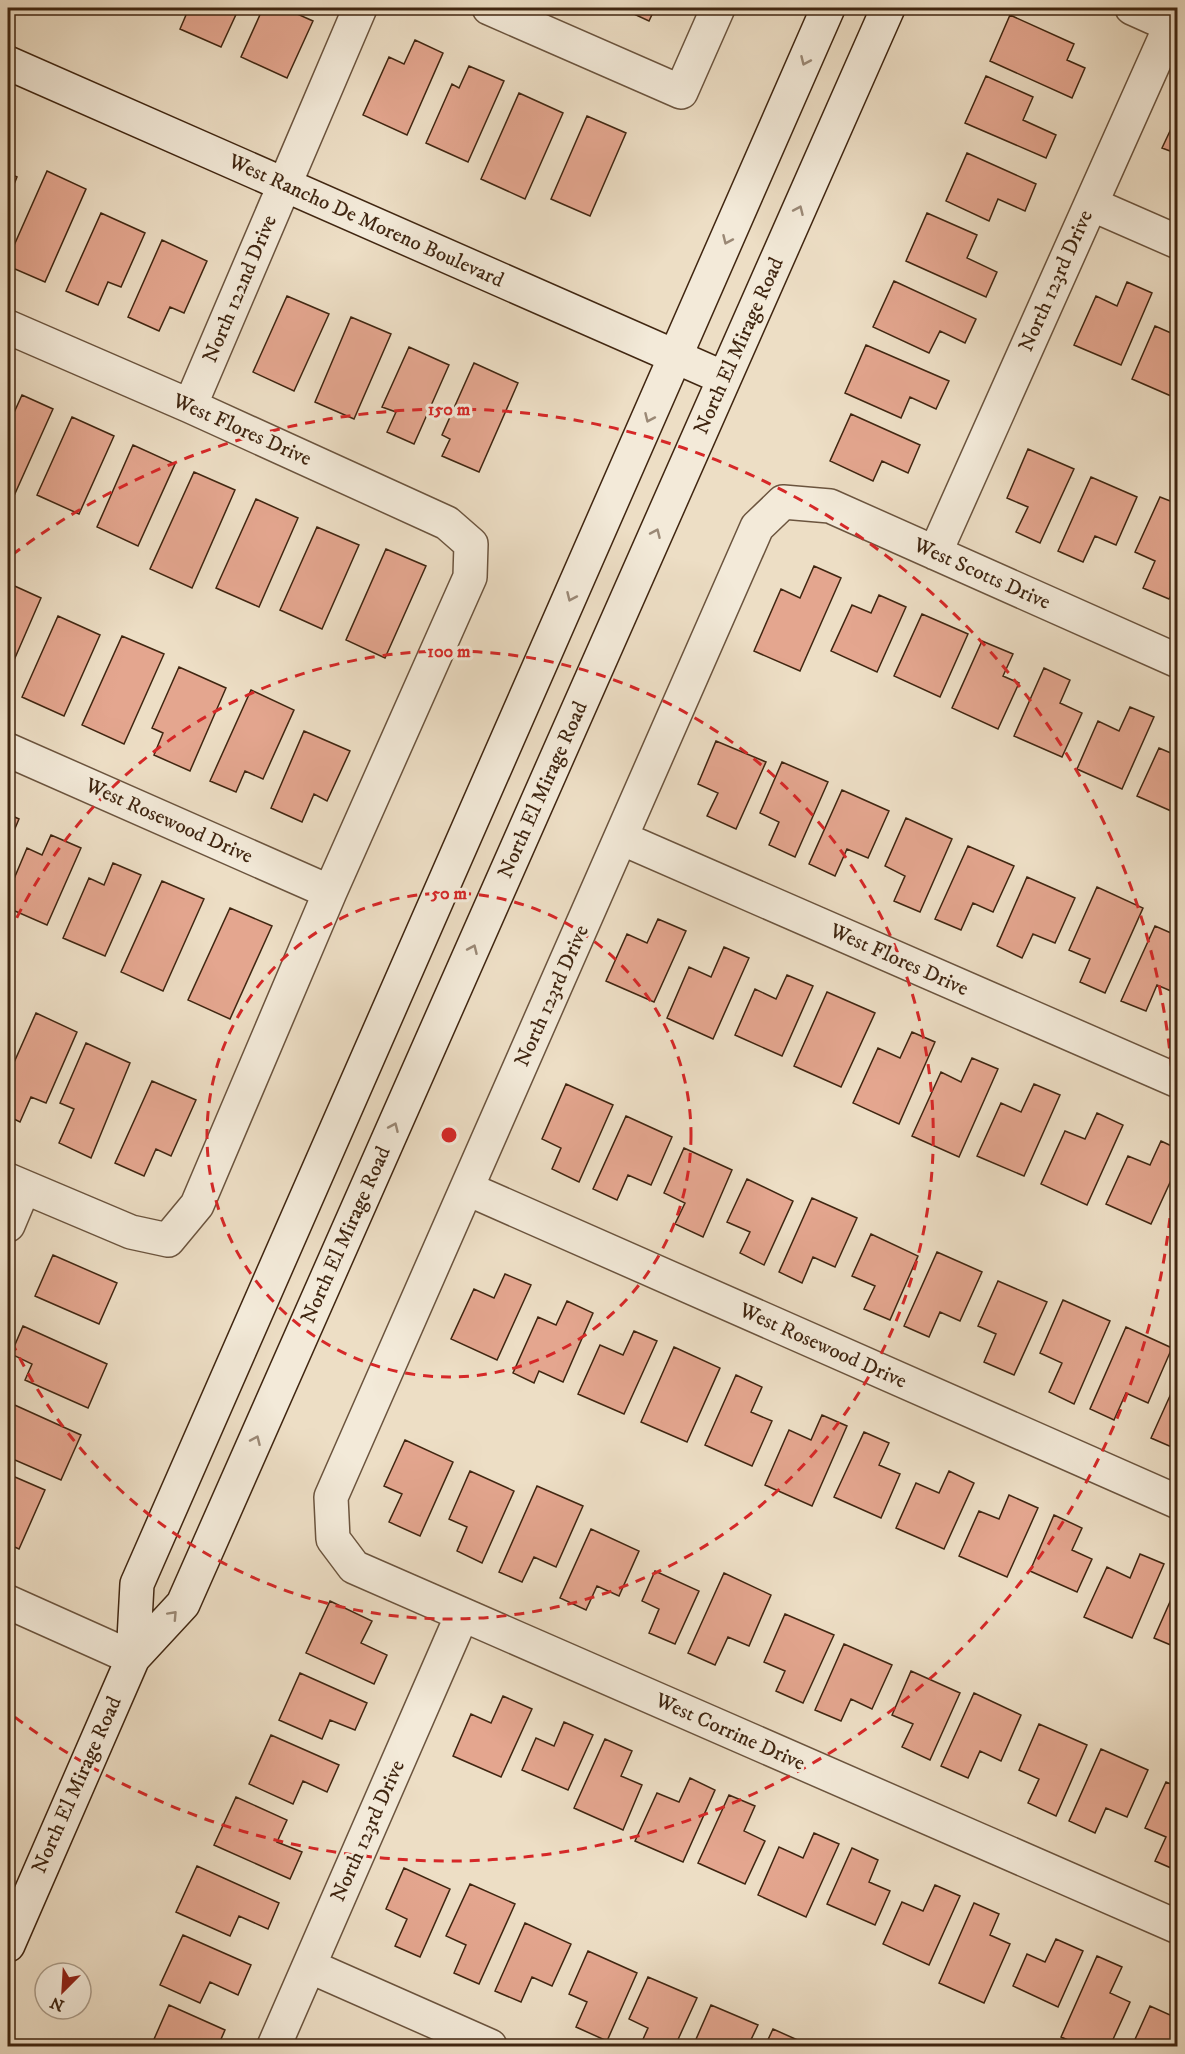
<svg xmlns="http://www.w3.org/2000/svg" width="1185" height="2054" font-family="'IM FELL DW Pica',serif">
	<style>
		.building { fill: #e4a68f; stroke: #402611; stroke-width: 1.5 }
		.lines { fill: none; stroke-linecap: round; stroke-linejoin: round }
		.street-casing { stroke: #6b543e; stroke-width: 36 }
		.secondary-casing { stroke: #402611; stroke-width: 36 }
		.street { stroke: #f3ead9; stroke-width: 33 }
		.secondary { stroke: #f3ead9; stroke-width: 33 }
		.oneway { stroke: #9a8875 }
		.ring { fill: none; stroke: #d62828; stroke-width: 3; stroke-dasharray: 10 8 }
		.labels { text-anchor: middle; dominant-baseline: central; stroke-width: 6; stroke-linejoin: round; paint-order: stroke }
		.street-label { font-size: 21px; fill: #402611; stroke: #f3ead9 }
		.centre { fill: #d62828; stroke: #f3ead9; stroke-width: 3 }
		.ring-label { font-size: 18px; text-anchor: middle; font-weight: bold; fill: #d62828; stroke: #f3ead9; stroke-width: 6; stroke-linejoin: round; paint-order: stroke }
	</style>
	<rect width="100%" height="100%" fill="#eddec5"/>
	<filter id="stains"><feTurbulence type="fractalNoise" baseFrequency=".00333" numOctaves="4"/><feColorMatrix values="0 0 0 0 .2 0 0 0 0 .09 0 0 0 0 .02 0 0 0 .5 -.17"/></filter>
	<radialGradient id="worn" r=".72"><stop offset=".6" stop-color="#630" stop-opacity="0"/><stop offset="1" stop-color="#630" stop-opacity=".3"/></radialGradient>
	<path class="building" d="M189,8H239L221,47L180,29Z
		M263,8H300L297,14L313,21L287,78L241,57Z
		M623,8H655L649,21L623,9Z
		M1010,15L1074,44L1067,60L1085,68L1072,98L990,61Z
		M415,40L443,53L407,135L363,115L389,57L404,64Z
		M469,66L504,81L468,162L426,143L452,84L459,88Z
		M986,76L1033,97L1023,120L1056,135L1046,158L965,123Z
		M519,93L563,113L525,199L481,179Z
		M1178,114V154L1162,148Z
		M587,116L626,133L590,216L551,199Z
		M967,153L1036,184L1025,211L998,199L989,221L946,201Z
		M47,171L86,189L45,282L8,266V259Z
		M8,173L17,177L8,199Z
		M101,213L145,233L121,287L108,282L98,305L66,291Z
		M927,213L977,235L967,258L997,272L986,297L906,261Z
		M162,240L207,261L184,313L170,307L159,331L128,317Z
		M894,281L976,319L965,343L940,331L929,353L873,327Z
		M1127,282L1152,293L1121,365L1074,345L1096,296L1117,306Z
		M287,296L329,314L294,391L253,372Z
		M351,317L391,334L354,419L315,402Z
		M1155,326L1178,336V399L1132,379Z
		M866,345L949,381L936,409L910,397L901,418L845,393Z
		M409,347L449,365L414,444L387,432L396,412L382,407Z
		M474,363L518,383L479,472L442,456L450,439L442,435Z
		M22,395L53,409L13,498L8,496V415L12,417Z
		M851,414L920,445L908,473L882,461L873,481L830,461Z
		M72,417L114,436L79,514L37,495Z
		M133,445L175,464L138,546L97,527Z
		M1028,449L1074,469L1040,543L1016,532L1028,507L1007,498Z
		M194,472L235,490L192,588L150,569Z
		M1091,477L1137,497L1116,545L1095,536L1083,562L1058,551Z
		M1160,497L1178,504V581L1169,599L1143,588L1155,561L1135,552Z
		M256,499L298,518L259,607L216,588Z
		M317,527L359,545L322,629L280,610Z
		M386,549L426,566L385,658L346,640Z
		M814,566L841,578L800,671L754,651L781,589L800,598Z
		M8,583L41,598L8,674Z
		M879,595L906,607L877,672L831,651L852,605L871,613Z
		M922,614L968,634L940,697L894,676Z
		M58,616L100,635L64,716L22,697Z
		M122,636L164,654L124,744L82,725Z
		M982,641L1013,654L1003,676L1019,683L998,729L952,708Z
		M179,667L226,688L190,771L154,755L163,733L152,728Z
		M1044,668L1070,680L1060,703L1082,713L1062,757L1014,736Z
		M251,690L294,710L263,779L245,771L236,792L210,781Z
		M1130,707L1154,717L1122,789L1077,769L1098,721L1119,731Z
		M304,731L350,751L327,801L314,794L302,822L271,808Z
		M716,741L766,762L736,829L707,816L718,793L698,784Z
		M1159,748L1178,756V814L1137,796Z
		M782,762L828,782L795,857L769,845L779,822L760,813Z
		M842,790L889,811L868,858L847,849L835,876L809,864Z
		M8,814L19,819L8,845Z
		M906,818L952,839L920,912L894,901L905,876L885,866Z
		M51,835L81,848L47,925L8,908V893L27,848L42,855Z
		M968,846L1014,866L993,912L973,903L961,930L935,919Z
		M113,863L141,875L105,956L63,938L89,878L104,885Z
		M1027,877L1075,898L1055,943L1033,934L1022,958L997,946Z
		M162,881L204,899L163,991L121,972Z
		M1097,887L1143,908L1105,993L1080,982L1090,959L1069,950Z
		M230,908L272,926L230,1019L188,1000Z
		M658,919L686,931L654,1002L606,981L627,934L647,943Z
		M1155,926L1178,936V994L1157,985L1146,1011L1121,1001Z
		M724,947L749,958L713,1039L667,1018L689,967L711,977Z
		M787,975L813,986L782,1056L735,1035L755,989L776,999Z
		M827,992L875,1013L841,1087L794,1066Z
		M36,1013L77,1032L46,1103L31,1097L20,1122L8,1116V1076Z
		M912,1032L935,1042L899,1124L853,1103L878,1048L900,1058Z
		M86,1043L130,1063L91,1158L59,1143L74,1109L60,1103Z
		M972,1058L998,1069L959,1157L912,1136L941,1072L961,1082Z
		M152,1081L196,1100L171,1156L156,1149L144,1176L115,1163Z
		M566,1084L613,1105L579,1182L552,1169L561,1148L542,1139Z
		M1034,1084L1060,1095L1024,1176L977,1156L1001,1103L1021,1112Z
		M1097,1113L1123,1125L1087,1205L1041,1184L1065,1131L1085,1139Z
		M626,1116L672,1137L651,1185L628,1175L617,1200L593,1189Z
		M1161,1141L1178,1149V1165L1151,1224L1106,1204L1128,1156L1150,1165Z
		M684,1148L732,1170L703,1237L675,1224L685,1203L664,1193Z
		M747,1179L793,1201L764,1265L740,1253L750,1232L727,1222Z
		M812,1198L857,1218L835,1267L813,1257L802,1283L779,1272Z
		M1178,1209V1229L1170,1226Z
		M871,1234L918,1256L890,1320L864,1309L875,1286L852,1276Z
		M937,1252L982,1272L960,1321L940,1312L929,1337L904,1326Z
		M53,1255L117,1283L99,1324L35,1296Z
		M505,1274L531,1285L497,1360L451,1339L474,1289L494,1298Z
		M998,1281L1047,1302L1014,1375L984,1362L996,1334L978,1326Z
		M1063,1300L1110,1321L1074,1404L1049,1392L1062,1363L1040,1353Z
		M567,1301L593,1313L563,1382L539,1371L534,1383L513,1373L538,1317L556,1325Z
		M23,1326L107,1364L88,1408L25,1380L32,1364L11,1354Z
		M1126,1327L1172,1348L1148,1403L1126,1393L1114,1420L1090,1409Z
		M634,1331L657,1341L624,1414L578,1394L600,1345L623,1355Z
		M674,1347L720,1368L687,1442L641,1422Z
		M736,1375L762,1387L751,1412L772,1421L752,1466L705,1445Z
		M1178,1378V1440L1174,1448L1151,1438Z
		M8,1402L81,1435L61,1480L8,1457Z
		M822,1415L847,1426L812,1506L765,1485L789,1430L811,1440Z
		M864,1432L889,1443L879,1465L900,1474L881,1518L834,1497Z
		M405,1440L453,1462L420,1536L389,1522L402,1494L384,1486Z
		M470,1471L514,1491L482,1563L457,1551L467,1527L449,1519Z
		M949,1471L974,1483L944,1549L896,1528L916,1483L939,1493Z
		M8,1474L45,1490L19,1549L8,1544Z
		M537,1486L583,1506L556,1567L534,1557L522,1582L499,1572Z
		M1009,1495L1038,1508L1007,1577L959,1556L979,1511L999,1519Z
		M1054,1515L1082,1528L1072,1550L1092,1559L1077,1592L1030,1571Z
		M591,1529L639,1551L619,1596L597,1586L586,1610L560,1598Z
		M1140,1554L1164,1564L1132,1638L1084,1617L1107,1567L1130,1578Z
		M655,1571L699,1591L675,1644L649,1633L659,1609L642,1601Z
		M724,1573L771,1595L749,1646L728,1637L715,1665L688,1653Z
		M1173,1595L1178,1597V1648L1154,1638Z
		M330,1601L372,1621L361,1643L387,1655L374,1684L306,1653Z
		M785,1614L834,1635L803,1703L776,1691L785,1671L764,1662Z
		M844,1644L892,1665L872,1709L851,1699L841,1721L815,1710Z
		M911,1671L960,1693L930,1760L902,1747L913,1724L892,1715Z
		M300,1673L367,1703L355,1730L330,1720L322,1739L279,1720Z
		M974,1693L1021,1715L1001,1761L980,1751L968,1778L941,1766Z
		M503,1696L532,1709L501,1777L453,1756L471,1714L491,1723Z
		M564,1722L593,1735L568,1790L522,1770L536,1738L554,1746Z
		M1039,1724L1087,1745L1056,1816L1028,1803L1039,1779L1019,1770Z
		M271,1735L339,1765L327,1792L303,1781L293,1804L249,1784Z
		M605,1739L632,1751L621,1776L642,1785L623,1830L574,1808Z
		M1101,1749L1148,1770L1127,1817L1106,1808L1095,1833L1069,1821Z
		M690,1778L715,1790L683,1862L635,1841L657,1793L679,1802Z
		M1166,1782L1178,1787V1871L1155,1861L1166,1837L1145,1828Z
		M729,1795L755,1806L744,1831L765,1841L745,1884L698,1863Z
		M236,1797L287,1820L277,1842L302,1852L290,1879L214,1845Z
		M814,1833L839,1844L806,1917L758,1895L779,1847L803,1858Z
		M852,1848L878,1860L869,1882L890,1891L875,1925L827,1904Z
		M197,1866L279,1903L268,1929L239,1916L230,1936L176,1912Z
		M404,1868L450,1889L420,1957L395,1946L407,1919L386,1909Z
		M470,1884L515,1904L479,1984L454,1973L466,1945L446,1936Z
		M935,1885L960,1896L929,1965L883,1944L902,1902L923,1911Z
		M974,1903L999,1914L990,1935L1010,1944L984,2003L939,1983Z
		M525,1923L571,1944L552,1986L532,1977L521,2002L495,1991Z
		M183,1935L251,1965L238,1995L210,1982L200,2003L160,1985Z
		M1056,1939L1083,1951L1058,2007L1013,1986L1027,1954L1045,1962Z
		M588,1951L637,1973L607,2041L576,2027L587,2002L569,1994Z
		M1097,1956L1122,1967L1110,1993L1130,2002L1110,2046H1082L1061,2037Z
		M648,1977L697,1998L675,2046H640L648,2028L629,2019Z
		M1178,1998V2046H1132L1150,2006L1170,2015Z
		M169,2005L225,2030L218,2046H151Z
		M711,2005L758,2025L748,2046H693Z
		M773,2029L811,2046H765Z"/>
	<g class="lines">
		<defs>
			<path id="street" d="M489,8L681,92L718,8
				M1132,8L1170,25
				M1091,204L1178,242
				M8,327L190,406L447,523L471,544L470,577L330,892L197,1205L168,1240L131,1232L8,1180
				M190,406L360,8
				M935,553L1178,9
				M1178,661L830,506L783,502L757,527L331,1497L333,1539L354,1567L1178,1927
				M8,750L330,892
				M621,838L1178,1081
				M468,1189L1178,1502
				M8,1225L24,1187
				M8,1602L133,1658
				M309,1966L490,2046
				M274,2046L462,1615"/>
			<path id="secondary" d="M8,63L724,378
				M133,1658L137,1584L828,8
				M8,1945L133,1658L183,1604L888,8"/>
		</defs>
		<use href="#street" class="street-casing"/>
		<use href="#secondary" class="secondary-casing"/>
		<use href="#street" class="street"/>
		<use href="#secondary" class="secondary"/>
	</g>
	<defs><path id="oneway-chevron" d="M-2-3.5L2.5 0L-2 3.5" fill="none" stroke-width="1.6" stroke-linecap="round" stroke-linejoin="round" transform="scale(1.5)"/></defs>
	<g class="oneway">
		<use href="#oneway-chevron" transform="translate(805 61) rotate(114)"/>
		<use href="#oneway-chevron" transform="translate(799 210) rotate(-66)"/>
		<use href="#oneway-chevron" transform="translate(727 240) rotate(114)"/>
		<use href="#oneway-chevron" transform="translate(649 418) rotate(114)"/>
		<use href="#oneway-chevron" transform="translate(656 533) rotate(-66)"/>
		<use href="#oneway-chevron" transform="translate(571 597) rotate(114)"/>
		<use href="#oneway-chevron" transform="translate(473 949) rotate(-66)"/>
		<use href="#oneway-chevron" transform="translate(394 1127) rotate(-66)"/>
		<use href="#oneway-chevron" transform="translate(256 1440) rotate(-66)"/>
		<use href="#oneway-chevron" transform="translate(173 1615) rotate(-47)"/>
	</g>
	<g class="ring">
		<circle cx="449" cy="1135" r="242"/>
		<path d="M9 934A484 484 0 1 1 9 1336"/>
		<path d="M12 555A726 726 0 1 1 12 1715"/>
	</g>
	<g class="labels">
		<g class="street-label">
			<text transform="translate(366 221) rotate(24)">West Rancho De Moreno Boulevard</text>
			<text transform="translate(1056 281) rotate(-66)">North 123rd Drive</text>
			<text transform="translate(240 289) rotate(-67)">North 122nd Drive</text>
			<text transform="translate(739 346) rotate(-66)">North El Mirage Road</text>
			<text transform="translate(242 430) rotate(24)">West Flores Drive</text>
			<text transform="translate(982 574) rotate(24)">West Scotts Drive</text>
			<text transform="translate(543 790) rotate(-66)">North El Mirage Road</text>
			<text transform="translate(169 821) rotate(24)">West Rosewood Drive</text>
			<text transform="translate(899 960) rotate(24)">West Flores Drive</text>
			<text transform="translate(552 996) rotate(-66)">North 123rd Drive</text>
			<text transform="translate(346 1235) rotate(-66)">North El Mirage Road</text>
			<text transform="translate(823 1346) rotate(24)">West Rosewood Drive</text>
			<text transform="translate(730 1732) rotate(24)">West Corrine Drive</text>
			<text transform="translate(77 1785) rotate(-66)">North El Mirage Road</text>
			<text transform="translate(368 1831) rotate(-66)">North 123rd Drive</text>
		</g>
	</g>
	<circle cx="449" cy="1135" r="9" class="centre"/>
	<g class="ring-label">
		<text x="449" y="415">150 m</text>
		<text x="449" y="657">100 m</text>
		<text x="449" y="899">50 m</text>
	</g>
	<rect width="1185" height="2054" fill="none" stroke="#eddec5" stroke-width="30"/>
	<rect x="9" y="9" width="1167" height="2036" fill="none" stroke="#402611" stroke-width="3"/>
	<rect x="15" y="15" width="1155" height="2024" fill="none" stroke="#402611" stroke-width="1.5"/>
	<g transform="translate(63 1991) rotate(204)"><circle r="28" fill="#f3ead9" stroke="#ab9c89" stroke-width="1.5"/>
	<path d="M0-4.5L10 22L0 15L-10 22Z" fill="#8f2418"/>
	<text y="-9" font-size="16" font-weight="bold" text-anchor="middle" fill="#402611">N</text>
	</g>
	<rect width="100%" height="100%" filter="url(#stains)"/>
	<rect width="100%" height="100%" fill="url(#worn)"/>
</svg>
